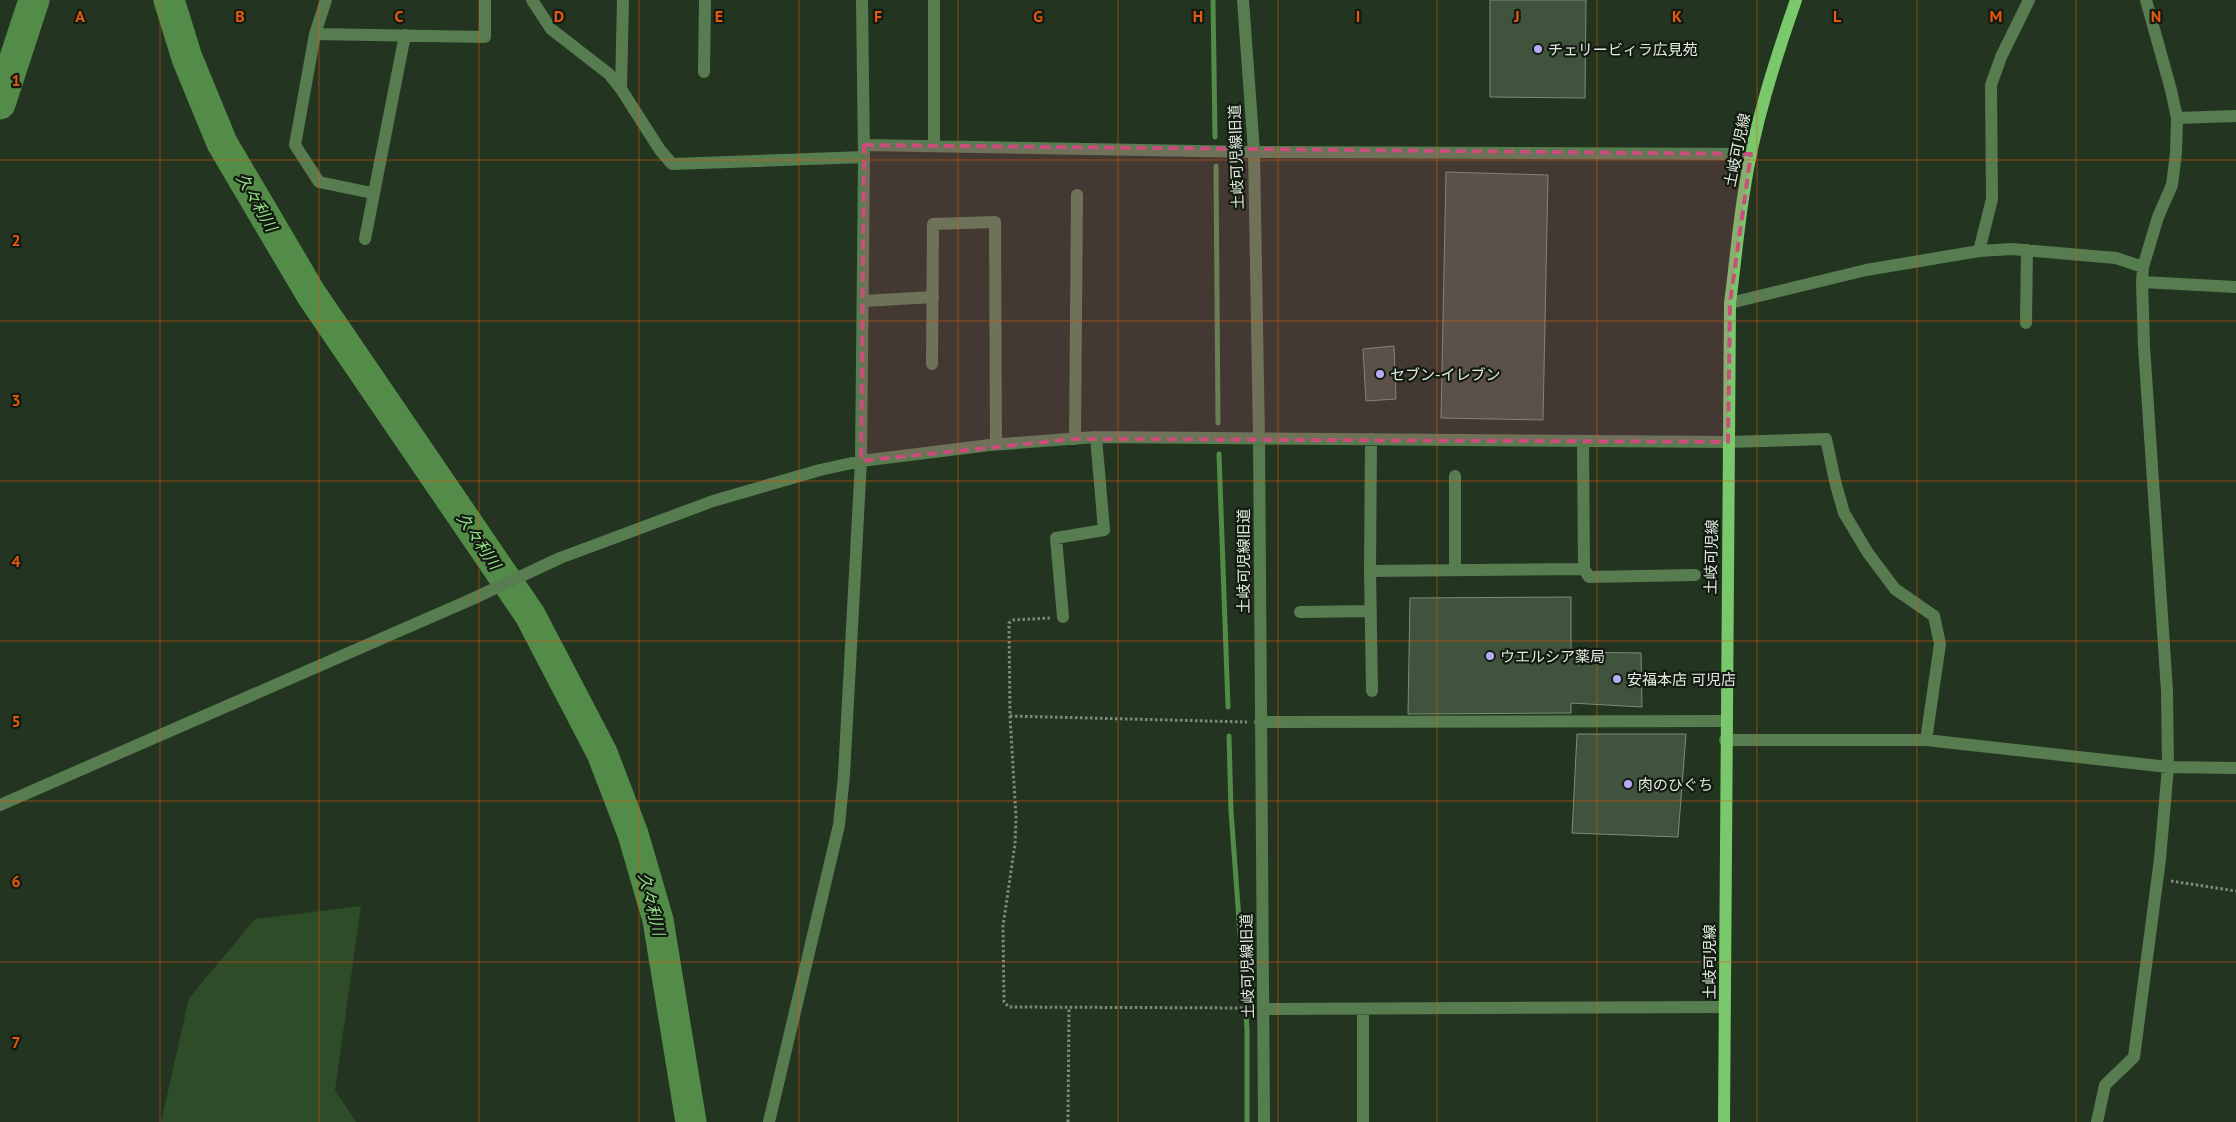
<svg xmlns="http://www.w3.org/2000/svg" width="2236" height="1122" font-family="'PT Sans','Noto Sans JP',sans-serif">
	<style>
		.green { fill: #2d4c27 }
		.lines { fill: none; stroke-linecap: round; stroke-linejoin: round }
		.stream { stroke: #538c49; stroke-width: 5 }
		.river { stroke: #538c49; stroke-width: 31 }
		.building { fill: #40533d; stroke: #7a8f77 }
		.path { stroke: #7d8c7a; stroke-width: 3; stroke-dasharray: 2.5 2.5; stroke-linecap: butt }
		.minor { stroke: #577c50; stroke-width: 12 }
		.major { stroke: #79c86c; stroke-width: 12 }
		.marked { fill: #ca4d7c; fill-opacity: 0.2; stroke: #ca4d7c; stroke-width: 4; stroke-dasharray: 10 6; stroke-linejoin: round }
		.grid { fill: none; stroke: #e8590c; stroke-width: 1; stroke-opacity: 0.55 }
		.poi-dot { fill: #b7abf8; stroke: #121a11; stroke-width: 2 }
		.labels { text-anchor: middle; dominant-baseline: central; stroke-width: 4.5; stroke-linejoin: round; paint-order: stroke }
		.poi-label { font-size: 15px; fill: #e2ede0; stroke: #121a11; text-anchor: start }
		.street-label { font-size: 15px; fill: #e2ede0; stroke: #121a11 }
		.water-label { font-size: 16px; font-style: italic; fill: #96e488; stroke: #121a11 }
		.grid-label { font-size: 16px; text-anchor: middle; font-weight: bold; fill: #e8590c; stroke: #121a11; stroke-width: 4.5; stroke-linejoin: round; paint-order: stroke }
	</style>
	<rect width="100%" height="100%" fill="#233520"/>
	<path class="green" d="M361,906L335,1090L356,1122H161L189,998L255,919Z"/>
	<g class="lines">
		<path class="stream" d="M1213,0L1215,137
			M1216,166L1218,423
			M1219,454L1228,707
			M1229,736L1231,811L1247,1029V1122"/>
		<path class="river" d="M169,0L187,58L222,143L311,294L530,615L602,753L633,834L658,920L691,1122
			M0,104L34,0"/>
	</g>
	<path class="building" d="M1490,0H1586L1585,98L1490,97Z
		M1446,172L1548,175L1543,420L1441,418Z
		M1394,346L1396,399L1366,401L1363,349Z
		M1571,597V652L1641,653L1642,707L1571,703V713L1408,714L1410,598Z
		M1577,734H1686L1678,837L1572,833Z"/>
	<g class="lines">
		<path class="path" d="M1050,618L1013,620L1009,623L1010,716L1016,817L1015,844L1003,926L1004,1002L1009,1007L1251,1008
			M1010,716L1247,722
			M2171,881L2236,891
			M1068,1122L1069,1008"/>
		<path class="minor" d="M326,0L315,34L295,145L319,182L372,193
			M532,0L551,29L609,74L621,89L660,150L672,164L864,157
			M1243,0L1254,152L1259,438L1264,1122
			M315,34L485,37V0
			M704,72L705,0
			M621,89L623,0
			M2177,118L2236,116
			M864,145L1254,152L1751,154
			M934,146V0
			M365,239L405,35
			M1979,251L1992,199L1991,85L2001,57L2029,0
			M2142,282L2236,287
			M863,301L933,297
			M1730,303L1866,270L1979,251L2012,249L2116,258L2143,267
			M2026,323L2027,250
			M932,364L933,224L995,222L996,444
			M1075,439L1077,195
			M1371,439L1370,571L1584,569
			M1583,441L1584,569L1589,577L1695,575
			M1455,476V570
			M1370,571L1372,691
			M1300,612L1371,611
			M1063,617L1056,538L1104,530L1096,437
			M1260,722L1726,721
			M1725,740H1926L2168,767L2236,768
			M0,805L470,600L560,558L713,501L820,470L861,461L990,445L1096,437L1728,442L1826,439L1836,485L1844,513L1868,553L1895,589L1934,616L1940,644L1926,740
			M1264,1009L1725,1007
			M1363,1009V1122
			M769,1122L839,825L844,775L861,461L864,157L862,0
			M2097,1122L2105,1085L2134,1057L2160,859L2168,767L2167,691L2144,346L2142,282L2143,267L2158,217L2172,185L2176,153L2177,118L2171,90L2146,0"/>
		<path class="major" d="M1724,1122L1730,303C1735,266 1738,229 1744,192C1754,126 1774,63 1796,0"/>
	</g>
	<path class="marked" d="M864,145L1751,154L1730,303L1728,442L1075,439L861,461Z"/>
	<path class="grid" d="M160,0V1122M319,0V1122M479,0V1122M639,0V1122M799,0V1122M958,0V1122M1118,0V1122M1278,0V1122M1437,0V1122M1597,0V1122M1757,0V1122M1917,0V1122M2076,0V1122M0,160H2236M0,321H2236M0,481H2236M0,641H2236M0,801H2236M0,962H2236"/>
	<g class="poi-dot">
		<circle cx="1538" cy="49" r="5"/>
		<circle cx="1380" cy="374" r="5"/>
		<circle cx="1490" cy="656" r="5"/>
		<circle cx="1617" cy="679" r="5"/>
		<circle cx="1628" cy="784" r="5"/>
	</g>
	<g class="labels">
		<g class="poi-label">
			<text x="1548" y="49">チェリービィラ広見苑</text>
			<text x="1390" y="374">セブン-イレブン</text>
			<text x="1500" y="656">ウエルシア薬局</text>
			<text x="1627" y="679">安福本店 可児店</text>
			<text x="1638" y="784">肉のひぐち</text>
		</g>
		<g class="street-label">
			<text transform="translate(1737 150) rotate(-78)">土岐可児線</text>
			<text transform="translate(1236 157) rotate(-92)">土岐可児線旧道</text>
			<text transform="translate(1711 557) rotate(-89)">土岐可児線</text>
			<text transform="translate(1243 561) rotate(-90)">土岐可児線旧道</text>
			<text transform="translate(1709 962) rotate(-90)">土岐可児線</text>
			<text transform="translate(1247 966) rotate(-91)">土岐可児線旧道</text>
		</g>
		<g class="water-label">
			<text transform="translate(257 202) rotate(60)">久々利川</text>
			<text transform="translate(479 541) rotate(56)">久々利川</text>
			<text transform="translate(652 904) rotate(76)">久々利川</text>
		</g>
	</g>
	<g class="grid-label">
		<text x="80" y="22">A</text>
		<text x="240" y="22">B</text>
		<text x="399" y="22">C</text>
		<text x="559" y="22">D</text>
		<text x="719" y="22">E</text>
		<text x="878" y="22">F</text>
		<text x="1038" y="22">G</text>
		<text x="1198" y="22">H</text>
		<text x="1358" y="22">I</text>
		<text x="1517" y="22">J</text>
		<text x="1677" y="22">K</text>
		<text x="1837" y="22">L</text>
		<text x="1996" y="22">M</text>
		<text x="2156" y="22">N</text>
		<text x="16" y="86">1</text>
		<text x="16" y="246">2</text>
		<text x="16" y="406">3</text>
		<text x="16" y="567">4</text>
		<text x="16" y="727">5</text>
		<text x="16" y="887">6</text>
		<text x="16" y="1048">7</text>
	</g>
</svg>
